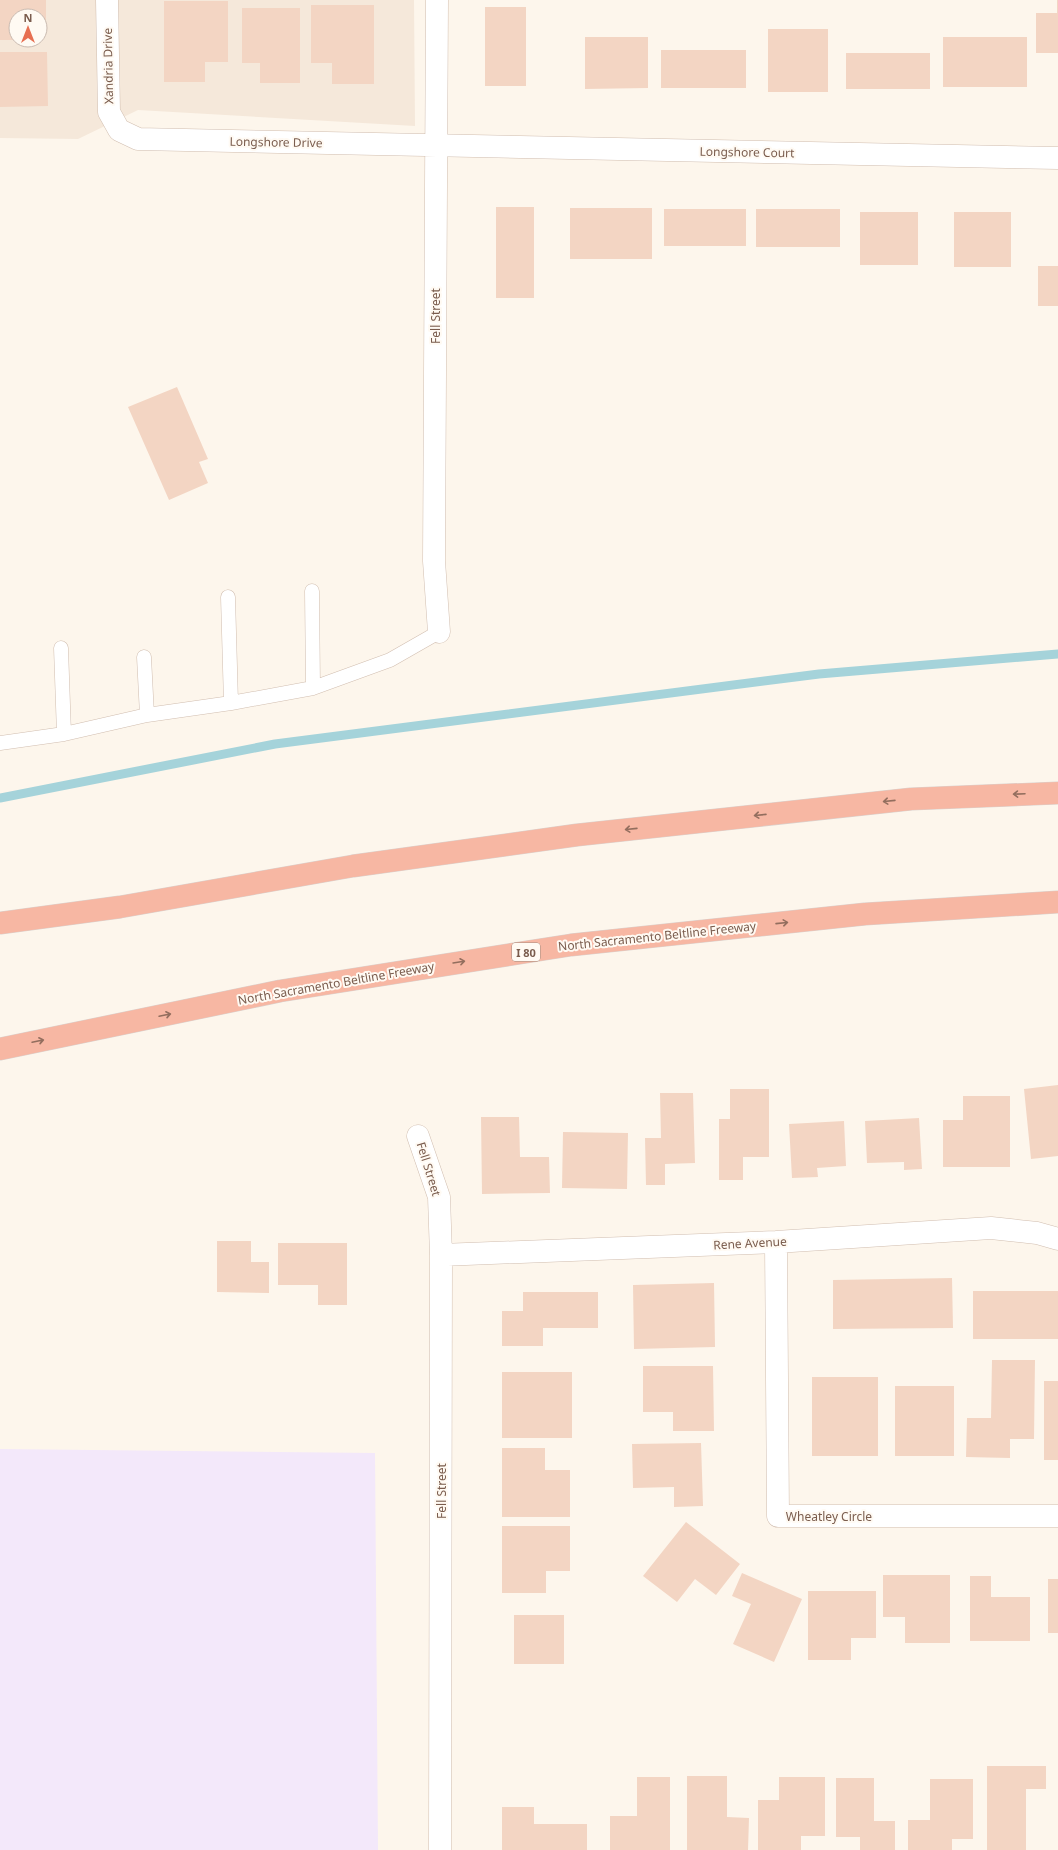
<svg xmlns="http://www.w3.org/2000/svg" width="1058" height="1850" font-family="'Noto Sans',sans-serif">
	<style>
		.residential { fill: #f5e8da; fill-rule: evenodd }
		.education { fill: #f3e8fa }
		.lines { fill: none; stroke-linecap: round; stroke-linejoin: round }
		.stream { stroke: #a5d3da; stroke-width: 9 }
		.building { fill: #f3d5c3 }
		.lane-casing { stroke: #d1beb0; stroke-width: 15 }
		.street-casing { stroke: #d1beb0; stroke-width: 23 }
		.highway-casing { stroke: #dad1cd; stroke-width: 23 }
		.lane { stroke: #fff; stroke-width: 14 }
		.street { stroke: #fff; stroke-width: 22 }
		.highway { stroke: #f7b7a3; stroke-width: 22 }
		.oneway { stroke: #936e5e }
		.labels { text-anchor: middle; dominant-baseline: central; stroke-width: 4; stroke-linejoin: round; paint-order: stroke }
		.shield { fill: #fffaf3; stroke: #a28b7f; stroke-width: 1 }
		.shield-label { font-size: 11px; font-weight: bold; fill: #7a5c4d }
		.street-label { font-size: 12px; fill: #7a5c4d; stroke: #fffaf3 }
	</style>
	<rect width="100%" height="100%" fill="#fdf6ec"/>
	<path class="residential" d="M0,0H414L415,126L138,110L78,139L0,138ZM16,16H40V40H16Z"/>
	<path class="education" d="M0,1449L375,1453L378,1850H0Z"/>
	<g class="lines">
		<path class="stream" d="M0,798L275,744L819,674L1058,654"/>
	</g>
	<path class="building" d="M0,0H46V20H40V16H16V40H0Z
		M1057,0H1058V53H1036V13H1057Z
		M164,1H228V62H205V82H164Z
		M311,5H374V84H332V63H311Z
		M485,7H526V86H485Z
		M242,8H300V83H260V63H242Z
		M768,29H828V92H768Z
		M585,37H648V88L585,89Z
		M943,37H1027V87H943Z
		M661,50H746V88H661Z
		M0,52H47L48,106L0,107Z
		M846,53H930V89H846Z
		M496,207H534V298H496Z
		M570,208H652V259H570Z
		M664,209H746V246H664Z
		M756,209H840V247H756Z
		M860,212H918V265H860Z
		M954,212H1011V267H954Z
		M1038,266H1058V306H1038Z
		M177,387L208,459L199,462L208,483L169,500L128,407Z
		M1058,1085V1156L1031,1159L1024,1089Z
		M730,1089H769V1157H743V1180H719V1119H730Z
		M660,1093H693L695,1163L665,1164V1185H646L645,1138H661Z
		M963,1096H1010V1167H943V1120H963Z
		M481,1117H519L520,1157H549L550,1193L482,1194Z
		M919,1118L922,1169L904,1170V1162L867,1163L865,1121Z
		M844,1121L846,1166L817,1168L818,1177L792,1178L789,1124Z
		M563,1132L628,1133L627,1189L562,1188Z
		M217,1241H251V1262H269V1293L217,1292Z
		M278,1243H347V1305H318V1285H278Z
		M952,1278L953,1328L833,1329V1280Z
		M714,1283L715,1347L634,1349L633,1285Z
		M973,1291H1058V1339H973Z
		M523,1292H598V1328H543V1346H502V1311H523Z
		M992,1360H1035L1034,1439H1010V1458L966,1457L967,1418H991Z
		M643,1366H713L714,1431H673V1412H643Z
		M502,1372H572V1438H502Z
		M812,1377H878V1456H812Z
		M1044,1381H1058V1460H1044Z
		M895,1386H954V1456H895Z
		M701,1443L703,1506L674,1507V1487L633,1488L632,1444Z
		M502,1448H545V1470H570V1517H502Z
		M686,1522L740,1564L716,1595L695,1579L677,1602L643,1576Z
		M502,1526H570V1571H546V1593H502Z
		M742,1573L802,1599L774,1662L733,1644L751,1604L732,1596Z
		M883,1575H950V1643H905V1617H883Z
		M970,1576H991V1597H1030V1641H970Z
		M1048,1579H1058V1633H1048Z
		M808,1591H876V1638H851V1660H808Z
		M514,1615H564V1664H514Z
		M987,1766H1046V1789H1026V1850H987Z
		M687,1776H727V1817L749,1818L748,1850H687Z
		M637,1777H670V1850H610V1816H637Z
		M779,1777H825V1836H801V1850H758V1800H779Z
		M836,1778H874V1821H895V1850H860V1837H836Z
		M930,1779H973V1839H952V1850H908V1820H930Z
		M502,1807H534V1824H587V1850H502Z"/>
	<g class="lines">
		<defs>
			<path id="lane" d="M313,688L390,660L439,632
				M231,703L313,688L312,591
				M147,715L231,703L228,597
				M64,734L147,715L144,657
				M0,743L64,734L61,648"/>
			<path id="street" d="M107,0L109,112L119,130L138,139L1058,158
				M437,0L434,561L439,632
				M418,1136L439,1197L441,1255L440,1850
				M776,1242L778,1516H1058
				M441,1255L776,1242L991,1228L1037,1233L1058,1239"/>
			<path id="highway" d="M0,923L120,907L353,866L577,835L911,799L1058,793
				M0,1049L280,991L571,945L865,914L1058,902"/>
		</defs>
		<use href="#lane" class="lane-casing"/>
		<use href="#street" class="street-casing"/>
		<use href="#highway" class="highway-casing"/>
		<use href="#lane" class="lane"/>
		<use href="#street" class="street"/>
		<use href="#highway" class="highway"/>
	</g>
	<defs><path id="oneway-shaft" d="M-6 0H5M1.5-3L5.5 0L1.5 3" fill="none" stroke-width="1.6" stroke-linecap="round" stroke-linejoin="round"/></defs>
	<g class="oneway">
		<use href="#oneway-shaft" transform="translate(1019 794) rotate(178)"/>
		<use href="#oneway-shaft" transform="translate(889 801) rotate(174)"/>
		<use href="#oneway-shaft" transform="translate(760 815) rotate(174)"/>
		<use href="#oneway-shaft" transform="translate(631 829) rotate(174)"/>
		<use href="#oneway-shaft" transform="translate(782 923) rotate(-6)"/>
		<use href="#oneway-shaft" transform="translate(459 962) rotate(-9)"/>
		<use href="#oneway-shaft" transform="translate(165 1015) rotate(-12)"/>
		<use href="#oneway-shaft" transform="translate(38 1041) rotate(-12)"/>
	</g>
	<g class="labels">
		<rect class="shield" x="512" y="943" width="28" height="18" rx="3"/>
		<g class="shield-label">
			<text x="526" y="952">I 80</text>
		</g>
		<g class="street-label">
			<text transform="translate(108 66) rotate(-91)">Xandria Drive</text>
			<text transform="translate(276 142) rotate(1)">Longshore Drive</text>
			<text transform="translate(747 152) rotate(1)">Longshore Court</text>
			<text transform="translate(435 316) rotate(-90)">Fell Street</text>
			<text transform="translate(657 936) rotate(-6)">North Sacramento Beltline Freeway</text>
			<text transform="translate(336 983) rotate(-10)">North Sacramento Beltline Freeway</text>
			<text transform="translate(429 1169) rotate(73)">Fell Street</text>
			<text transform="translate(750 1243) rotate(-3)">Rene Avenue</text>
			<text transform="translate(441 1491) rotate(-90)">Fell Street</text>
			<text x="829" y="1516">Wheatley Circle</text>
		</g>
	</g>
	<g transform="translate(28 28)"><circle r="19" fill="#fffaf3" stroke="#cabbb1"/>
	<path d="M0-3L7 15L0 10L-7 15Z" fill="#e76f51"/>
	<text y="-6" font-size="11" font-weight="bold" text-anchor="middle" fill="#7a5c4d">N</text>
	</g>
</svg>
